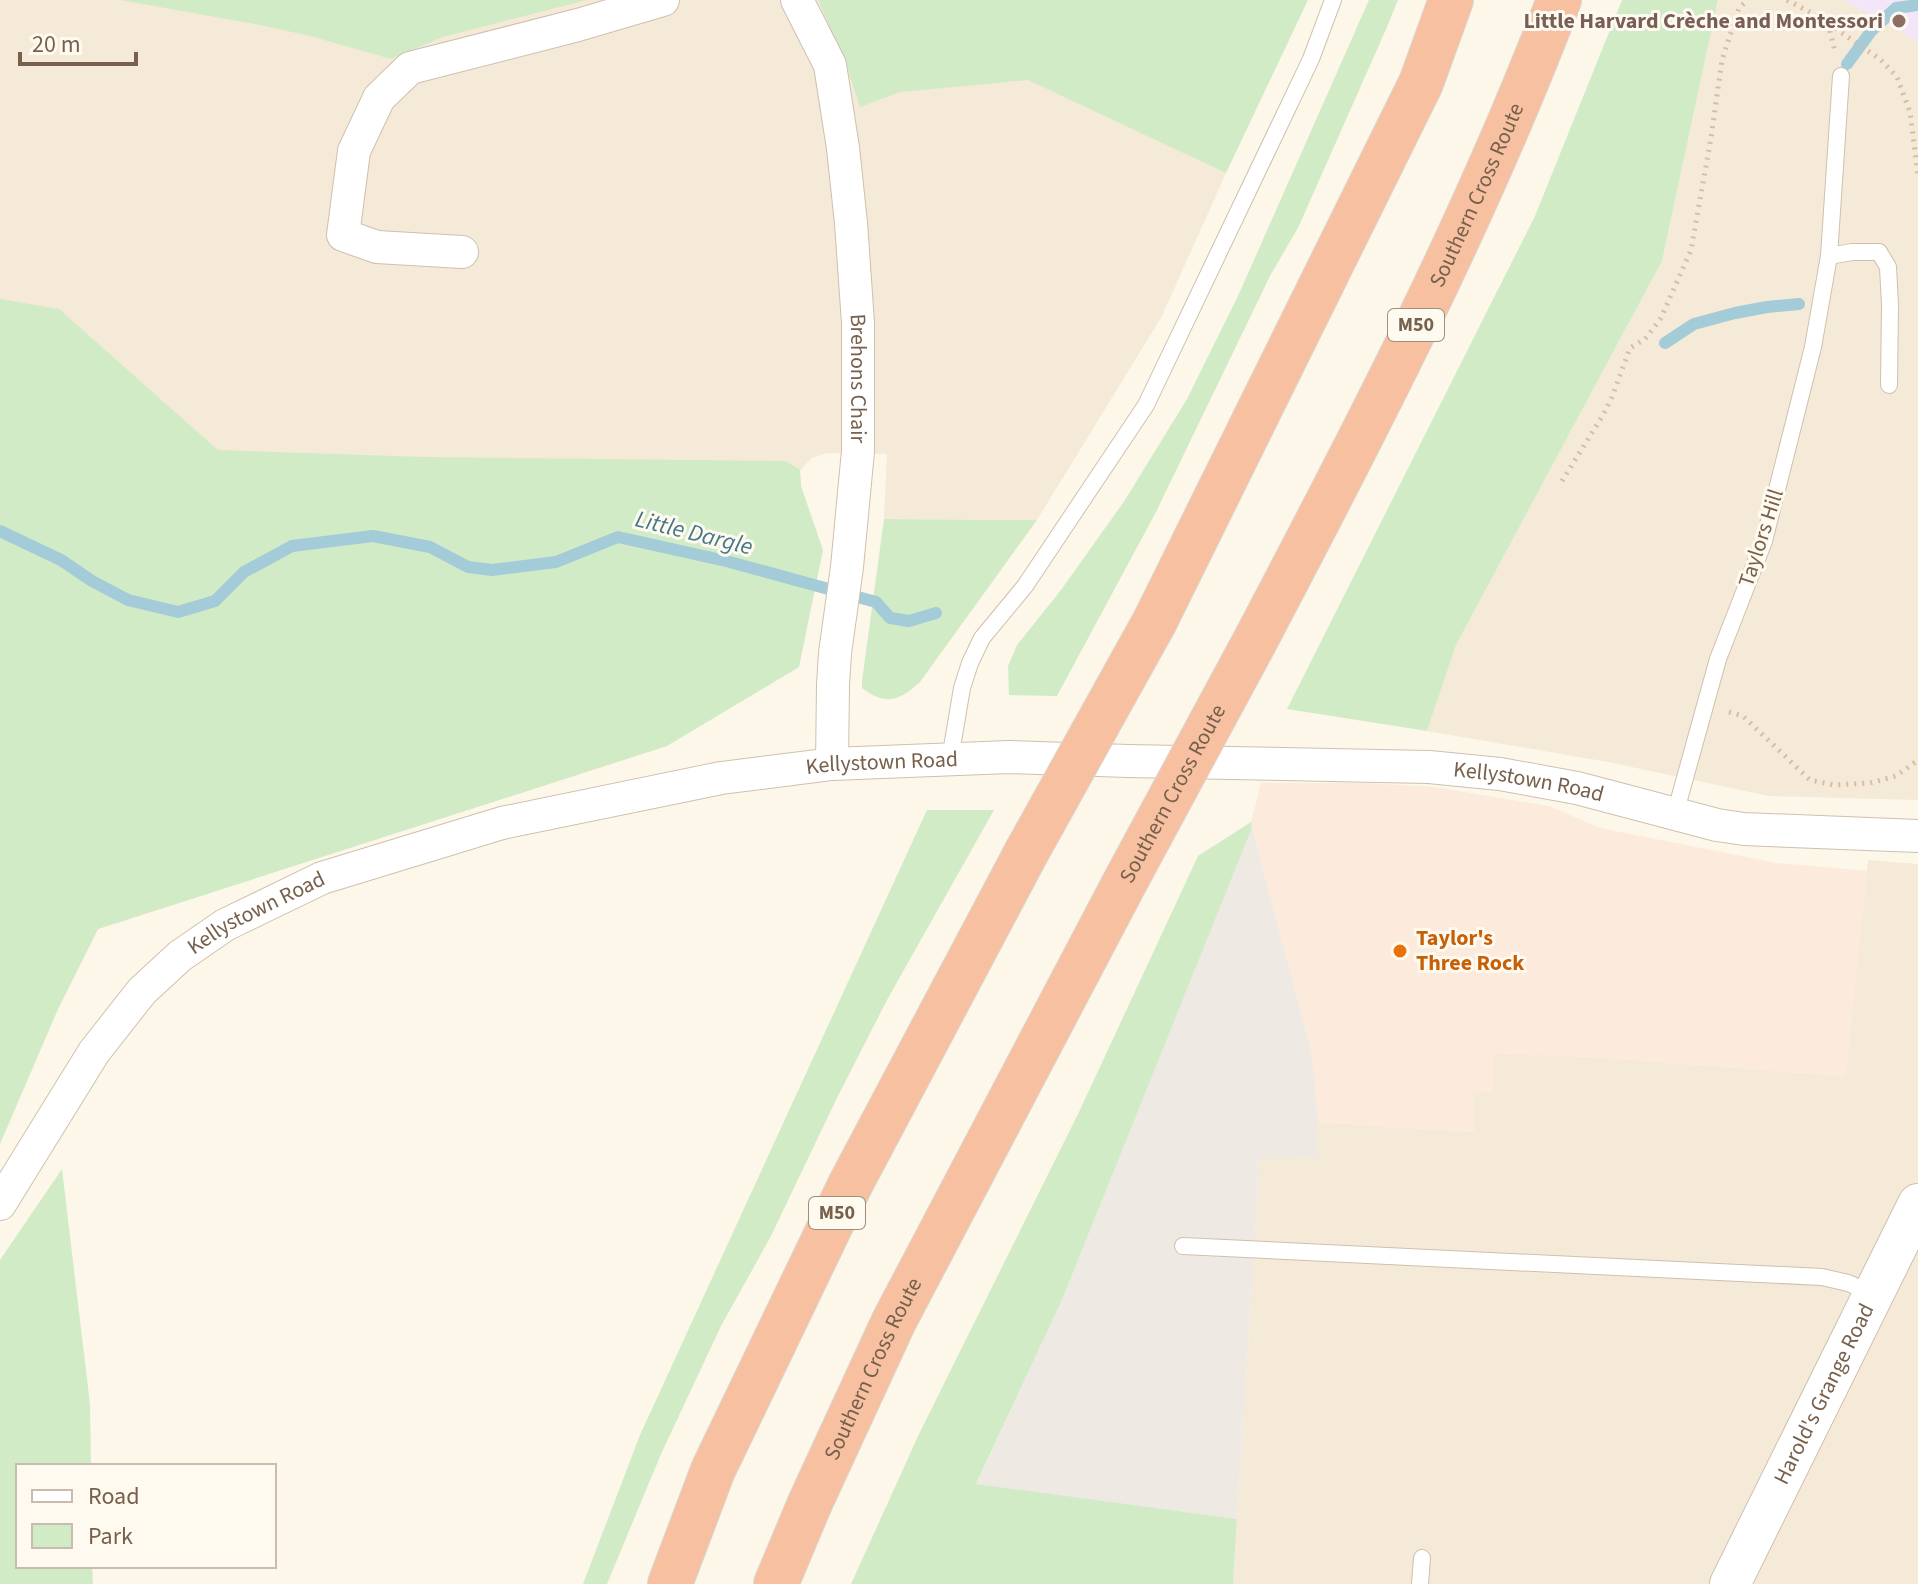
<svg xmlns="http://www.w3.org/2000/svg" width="1918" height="1584" font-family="'Source Sans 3',sans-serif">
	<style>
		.residential { fill: #f4ead7 }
		.commercial { fill: #fceadd }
		.industrial { fill: #eee9e2 }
		.education { fill: #f4e6f9 }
		.green { fill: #d2ebc7 }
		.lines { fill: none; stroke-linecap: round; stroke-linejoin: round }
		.stream { stroke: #a3cbd8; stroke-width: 12 }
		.service-casing { stroke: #cfc0ae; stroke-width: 18 }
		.minor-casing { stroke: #cfc0ae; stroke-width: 34 }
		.tertiary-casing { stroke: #cfc0ae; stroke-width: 42 }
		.motorway-casing { stroke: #dcd6d0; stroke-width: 46 }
		.path { stroke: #d7bda3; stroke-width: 5; stroke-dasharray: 2 6; stroke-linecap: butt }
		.service { stroke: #fff; stroke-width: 16 }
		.minor { stroke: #fff; stroke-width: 32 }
		.tertiary { stroke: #fff; stroke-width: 40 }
		.motorway { stroke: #f6c0a1; stroke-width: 44 }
		.motorway-bridge-casing { stroke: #dcd6d0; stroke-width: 46; stroke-linecap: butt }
		.motorway-bridge { stroke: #f6c0a1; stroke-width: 44 }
		.education-dot { fill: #8d6e63; stroke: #fffaf0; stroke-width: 3 }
		.food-dot { fill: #e8710a; stroke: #fffaf0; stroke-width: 3 }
		.labels { text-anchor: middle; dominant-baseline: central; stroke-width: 6; stroke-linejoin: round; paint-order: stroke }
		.shield { fill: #fffaf0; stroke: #a08e7d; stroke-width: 2 }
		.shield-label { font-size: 20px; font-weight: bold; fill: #77604c }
		.education-label { font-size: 22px; font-weight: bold; fill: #785e54; stroke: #fffaf0; text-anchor: end }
		.street-label { font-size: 22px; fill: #77604c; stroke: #fffaf0 }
		.food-label { font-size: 22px; font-weight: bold; fill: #c56008; stroke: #fffaf0; text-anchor: start }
		.water-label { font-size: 24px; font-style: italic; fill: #46788b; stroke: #fffaf0 }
	</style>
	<rect width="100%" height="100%" fill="#fcf7e9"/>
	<path class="residential" d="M0,0H1261L1186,154L1226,173L1162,316L1037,520L884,519L887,454L827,453L812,458L800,470L801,486L694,681L667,746L98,929L58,1009L0,1144Z
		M1718,0H1843L1918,42V800L1769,796L1608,762L1427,731L1456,645L1662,261Z
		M1868,860L1918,864V1584H1233L1260,1158L1317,1157L1318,1122L1474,1132L1473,1092L1494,1053L1594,1057L1845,1076Z"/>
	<path class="commercial" d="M1261,783H1366L1435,787L1549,806L1600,828L1777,863L1867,871L1846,1076L1594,1057L1494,1053V1092H1473L1474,1132L1318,1122L1312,1055L1252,828L1251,822Z"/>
	<path class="industrial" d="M1252,828L1312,1055L1318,1122L1317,1157L1260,1159L1237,1519L976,1485L1062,1300Z"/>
	<path class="education" d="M1843,0H1918V42Z"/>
	<path class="green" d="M120,0H587L443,37L391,59L310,36L260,25Z
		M818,0H1308L1226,173L1028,80L900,92L860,107L846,64Z
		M1369,0H1398L1387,27L1298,228L1271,274L1156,512L1057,696L1009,695L1008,666L1017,645L1061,590L1125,500L1187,399L1238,296Z
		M1622,0H1718L1662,261L1456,645L1427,731L1287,709L1535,216Z
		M0,299L59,309L218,450L425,457L786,461L800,470L801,486L823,550L799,667L667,746L98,929L58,1009L0,1144Z
		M884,519L1037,520L920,682C899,701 886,706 862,688V681Z
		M927,810H994L887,1000L836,1100L770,1238L721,1326L661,1454L607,1584H583L640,1435Z
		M1251,822L1252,828L1062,1300L976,1484L1237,1519L1233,1584H851L919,1434L1079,1112L1198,856Z
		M62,1169L90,1404L91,1466H18V1566H92L93,1584H0V1260Z"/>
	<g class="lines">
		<path class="stream" d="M1847,64L1872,30L1896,8L1918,5
			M1665,343L1694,324L1735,313L1767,307L1799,304
			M0,531L61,560L92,581L128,600L178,612L215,601L244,572L292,546L373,536L430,547L468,567L492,570L556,562L618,537L726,561L876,602L890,618L909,621L936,613"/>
		<defs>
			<path id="service" d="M1829,256L1852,252H1879L1888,267L1890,305L1889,385
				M950,759L962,688L970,663L982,638L1025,586L1146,405L1311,59L1333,0
				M1675,814L1718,659L1764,541L1813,347L1829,256L1841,76
				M1183,1246L1822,1277L1848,1283L1873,1294
				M1420,1584L1422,1558"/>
			<g id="minor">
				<path id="s1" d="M797,0L830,65L843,148L851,223L858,323V451L847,567L835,653L833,685L832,764"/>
				<path d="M462,252L377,247L343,235L354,151L379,98L410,68L578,25L663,0"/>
				<path id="s2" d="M0,1204L94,1052L142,991L180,956L225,925L322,878L502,823L721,778L832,764L1009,757L1128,761L1429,767L1500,774L1577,788L1717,825L1744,829L1918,836"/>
			</g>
			<g id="tertiary">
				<path id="s3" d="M1730,1584L1918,1204"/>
			</g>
			<g id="motorway">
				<path d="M1155,621L1421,83L1451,0"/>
				<path id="s4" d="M1255,641C1365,432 1475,221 1559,0"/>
				<path d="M670,1584L713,1470L850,1185L1026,853"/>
				<path id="s5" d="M776,1584L810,1503L894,1321L1126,880"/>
			</g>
		</defs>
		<use href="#service" class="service-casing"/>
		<use href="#minor" class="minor-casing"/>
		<use href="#tertiary" class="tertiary-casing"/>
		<use href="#motorway" class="motorway-casing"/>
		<path class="path" d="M1787,0L1817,16L1880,59L1897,77L1910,112L1918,175
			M1828,23L1835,52
			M1562,481L1603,415L1612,397L1630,348L1645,339L1661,318L1691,250L1711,138L1722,60L1739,8L1748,0
			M1729,712L1743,716L1810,780L1834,785L1870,783L1896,776L1918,760"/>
		<use href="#service" class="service"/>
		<use href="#minor" class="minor"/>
		<use href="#tertiary" class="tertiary"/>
		<use href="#motorway" class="motorway"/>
		<defs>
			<g id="motorway-bridge">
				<path d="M1026,853L1155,621"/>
				<path id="s6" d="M1126,880L1255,641"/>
			</g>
		</defs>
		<use href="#motorway-bridge" class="motorway-bridge-casing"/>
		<use href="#motorway-bridge" class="motorway-bridge"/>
	</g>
	<circle class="education-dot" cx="1899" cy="21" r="8"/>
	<circle class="food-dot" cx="1400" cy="951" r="8"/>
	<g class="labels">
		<g class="shield">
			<rect x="1388" y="309" width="56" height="32" rx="6"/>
			<rect x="809" y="1197" width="56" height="32" rx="6"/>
		</g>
		<g class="shield-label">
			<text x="1416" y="325">M50</text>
			<text x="837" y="1213">M50</text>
		</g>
		<g class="education-label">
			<text x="1883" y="21">Little Harvard Crèche and Montessori</text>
		</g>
		<g class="street-label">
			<text stroke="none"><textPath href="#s4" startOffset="498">Southern Cross Route</textPath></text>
			<text stroke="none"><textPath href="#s1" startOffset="388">Brehons Chair</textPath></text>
			<text transform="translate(1761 538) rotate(-72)">Taylors Hill</text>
			<text stroke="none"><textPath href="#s2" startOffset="1044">Kellystown Road</textPath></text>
			<text stroke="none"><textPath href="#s2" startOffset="1692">Kellystown Road</textPath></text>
			<text stroke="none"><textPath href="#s6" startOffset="98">Southern Cross Route</textPath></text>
			<text stroke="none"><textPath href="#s2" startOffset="396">Kellystown Road</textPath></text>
			<text stroke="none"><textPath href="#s5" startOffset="236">Southern Cross Route</textPath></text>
			<text stroke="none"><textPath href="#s3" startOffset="212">Harold's Grange Road</textPath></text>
		</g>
		<g class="food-label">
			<text x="1416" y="938">Taylor's<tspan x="1416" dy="25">Three Rock</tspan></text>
		</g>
		<g class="water-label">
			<text transform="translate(694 533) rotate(14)">Little Dargle</text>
		</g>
	</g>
	<rect x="16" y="1464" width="260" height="104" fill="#fffaf0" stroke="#c9bcae" stroke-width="2"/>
	<rect x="32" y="1490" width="40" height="12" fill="#ffffff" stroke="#c9bcae" stroke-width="2"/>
	<text x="88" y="1504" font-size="24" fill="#77604c">Road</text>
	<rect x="32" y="1524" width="40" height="24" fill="#d2ebc7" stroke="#c9bcae" stroke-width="2"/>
	<text x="88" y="1544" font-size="24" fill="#77604c">Park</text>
	<path d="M20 52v12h116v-12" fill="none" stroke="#77604c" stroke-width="4"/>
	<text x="32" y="52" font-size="24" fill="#77604c" stroke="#fffaf0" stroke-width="6" paint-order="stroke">20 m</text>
</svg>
